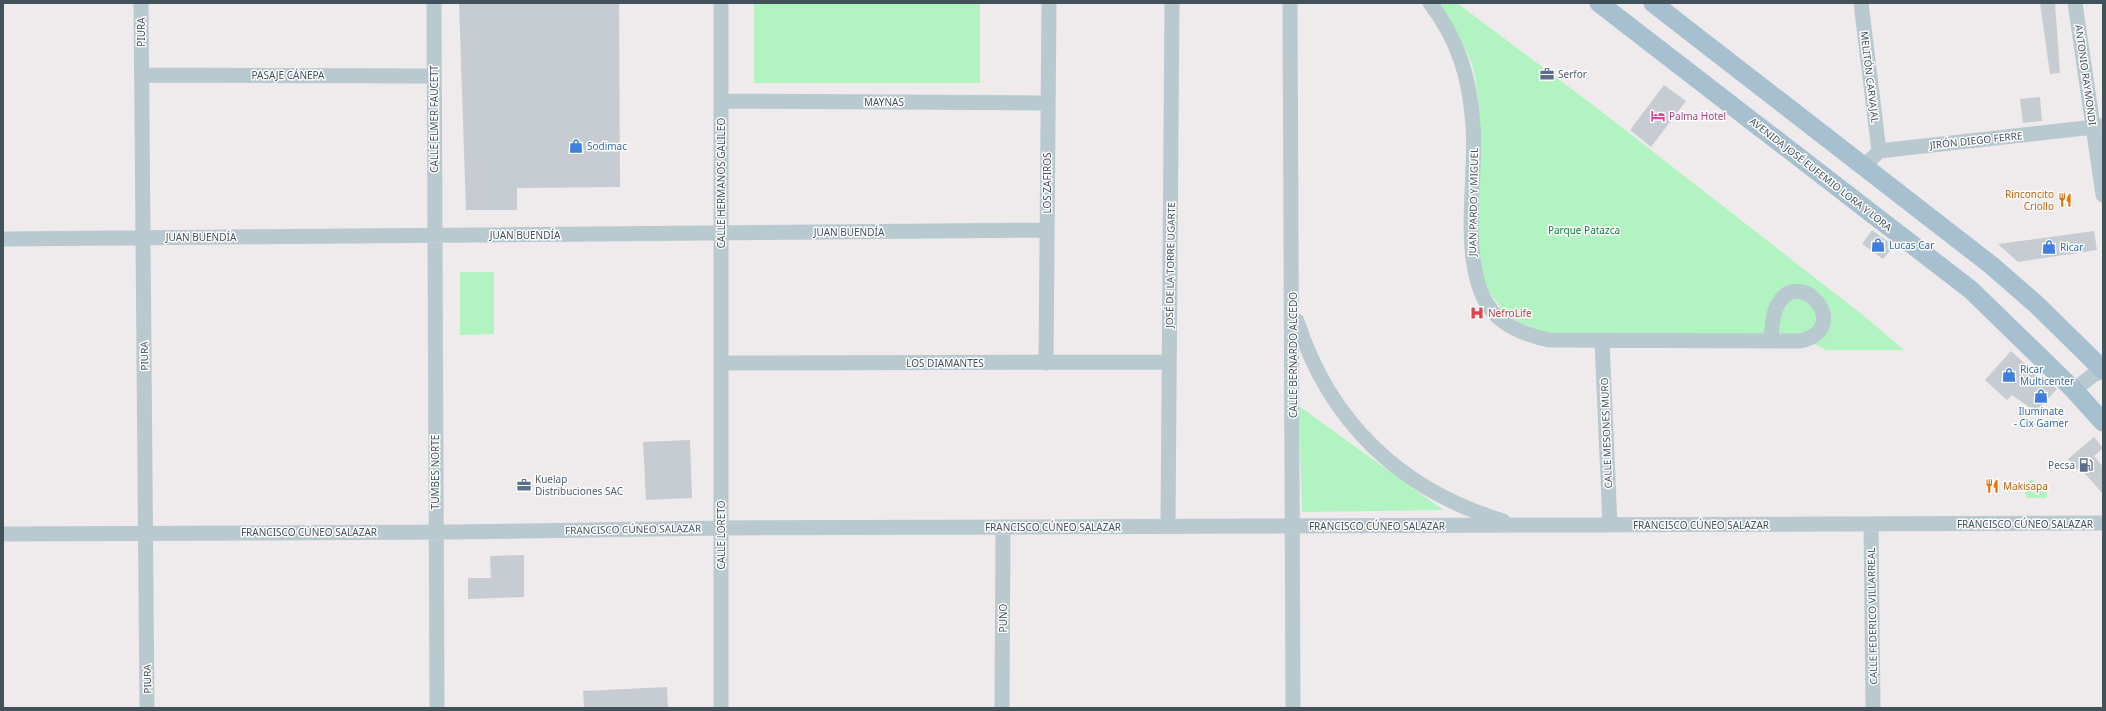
<svg xmlns="http://www.w3.org/2000/svg" width="2106" height="711" font-family="'Noto Sans',sans-serif">
	<style>
		.green { fill: #b1f4c2 }
		.building { fill: #c6ccd1 }
		.lines { fill: none; stroke-linecap: round; stroke-linejoin: round }
		.minor { stroke: #b9c9d0; stroke-width: 15 }
		.major { stroke: #a6c0cf; stroke-width: 19 }
		.labels { text-anchor: middle; dominant-baseline: central; stroke-width: 3; stroke-linejoin: round; paint-order: stroke }
		.street-label { font-size: 10px; fill: #41525b; stroke: #fff }
		.service-label { font-size: 10px; fill: #4e5e75; stroke: #fff; text-anchor: start }
		.hotel-label { font-size: 10px; fill: #b23c85; stroke: #fff; text-anchor: start }
		.shop-label { font-size: 10px; fill: #366cbe; stroke: #fff; text-anchor: start }
		.food-label { font-size: 10px; fill: #c56008; stroke: #fff; text-anchor: end }
		.park-label { font-size: 10px; fill: #0b8336; stroke: #fff }
		.health-label { font-size: 10px; fill: #be3a42; stroke: #fff; text-anchor: start }
	</style>
	<rect width="100%" height="100%" fill="#efeaeb"/>
	<path class="green" d="M754,3H980V83H754Z
		M1439,3H1457L1597,108L1864,316L1904,350H1826L1796,335H1558C1528,328 1510,322 1492,296C1472,265 1479,212 1480,177C1480,142 1480,105 1474,71C1471,55 1448,19 1439,3Z
		M460,272H494V334L460,335Z
		M1299,406L1443,510L1302,512Z
		M2033,480L2047,493V498H2028L2026,496L2025,492L2029,481Z"/>
	<path class="building" d="M459,3H619L620,187L517,188V210H466Z
		M2040,3H2055L2060,73L2050,74Z
		M1664,85L1686,101L1651,147L1630,130Z
		M2040,97L2042,121L2023,123L2020,99Z
		M1872,230L1894,246L1883,259L1862,244Z
		M2094,231L2097,250L2018,262L1998,244Z
		M2011,351L2045,382L2047,381L2057,389L2036,412L2012,395L2007,400L1985,380Z
		M2094,437L2103,448L2094,456L2103,467V494L2080,468L2078,470L2068,459Z
		M690,440L692,498L646,500L643,442Z
		M524,555V597L468,599V578H491L490,556Z
		M667,687L668,708H584L583,691Z"/>
	<g class="lines">
		<path class="minor" d="M141,3L147,708
			M434,3L437,708
			M721,3V708
			M1290,3L1293,708
			M1430,3C1459,41 1470,79 1473,126C1478,179 1453,288 1504,322C1518,332 1532,336 1549,340L1800,341C1855,329 1799,262 1777,306C1772,315 1772,329 1771,339
			M1861,3L1879,151
			M2075,3L2103,195
			M142,75L434,76
			M721,101L1047,103
			M1865,166L1879,151L2103,126
			M3,239L1047,230
			M1297,321C1330,423 1401,490 1503,521
			M1602,341L1610,525
			M721,363L1169,362
			M1046,363L1049,3
			M2074,390L2093,375L2103,371
			M1871,524L1873,708
			M1168,526L1172,3
			M3,534L454,532L721,528L2103,523
			M1002,708L1003,527"/>
		<path class="major" d="M1599,3L1971,290L2074,390L2103,422
			M1653,3L1991,265L2037,305L2103,370"/>
	</g>
	<defs>
		<symbol id="office-bare" viewBox="-9 -9 18 18"><path d="M-6-3h4V-5.5h4V-3h4V5H-6ZM-1-4.5V-3h2v-1.5ZM-6 0V1H6V0Z" fill="#5c6f8a" stroke="#fff" stroke-width="2.5" paint-order="stroke"/></symbol>
		<symbol id="hotel-bare" viewBox="-9 -9 18 18"><path d="M-6-4.5h1.5V1H6V5H4.5V3h-9V5H-6ZM-4 0a1.8 1.8 0 1 1 3.6 0ZM.5 0V-2.5h3Q6-2.5 6 0Z" fill="#d1479c" stroke="#fff" stroke-width="2.5" paint-order="stroke"/></symbol>
		<symbol id="shop-bare" viewBox="-9 -9 18 18"><path d="M-5-2.5h2.3a2.7 3.5 0 0 1 5.4 0H5L5.5 6h-11ZM-1.5-2.5h3a1.5 2.3 0 0 0-3 0Z" fill="#3f7fe0" stroke="#fff" stroke-width="2.5" paint-order="stroke"/></symbol>
		<symbol id="restaurant-bare" viewBox="-9 -9 18 18"><path d="M-5-6h1v4h1v-4h1v4h1v-4h1v5L-1.5 .5V6h-2V.5L-5-1ZM5-6V6H3V1.5H1.5Q1.5-4 5-6Z" fill="#e8710a" stroke="#fff" stroke-width="2.5" paint-order="stroke"/></symbol>
		<symbol id="hospital-bare" viewBox="-9 -9 18 18"><path d="M-5-5h3v3.5h4V-5h3V5h-3V1.5h-4V5h-3Z" fill="#e0444e" stroke="#fff" stroke-width="2.5" paint-order="stroke"/></symbol>
		<symbol id="fuel-bare" viewBox="-9 -9 18 18"><path d="M-5.5-6h7V0h2V4h1.3V-2.5L3-4.5l.8-.8L6-3V5H2.5V1h-1V6h-7ZM-4.2-4.7v3.2H.2V-4.7Z" fill="#5c6f8a" stroke="#fff" stroke-width="2.5" paint-order="stroke"/></symbol>
	</defs>
	<g fill-rule="evenodd">
		<use href="#office-bare" x="1537" y="64" width="20" height="20"/>
		<use href="#hotel-bare" x="1648" y="106" width="20" height="20"/>
		<use href="#shop-bare" x="566" y="136" width="20" height="20"/>
		<use href="#restaurant-bare" x="2055" y="190" width="20" height="20"/>
		<use href="#shop-bare" x="1868" y="235" width="20" height="20"/>
		<use href="#shop-bare" x="2039" y="237" width="20" height="20"/>
		<use href="#hospital-bare" x="1467" y="303" width="20" height="20"/>
		<use href="#shop-bare" x="1999" y="365" width="20" height="20"/>
		<use href="#shop-bare" x="2031" y="386" width="20" height="20"/>
		<use href="#fuel-bare" x="2076" y="455" width="20" height="20"/>
		<use href="#office-bare" x="514" y="475" width="20" height="20"/>
		<use href="#restaurant-bare" x="1982" y="476" width="20" height="20"/>
	</g>
	<g class="labels">
		<g class="street-label">
			<text transform="translate(141 32) rotate(-90)">PIURA</text>
			<text x="288" y="75">PASAJE CÁNEPA</text>
			<text transform="translate(2086 75) rotate(82)">ANTONIO RAYMONDI</text>
			<text transform="translate(1870 77) rotate(83)">MELITÓN CARVAJAL</text>
			<text x="884" y="102">MAYNAS</text>
			<text transform="translate(434 119) rotate(-90)">CALLE ELMER FAUCETT</text>
			<text transform="translate(1976 140) rotate(-6)">JIRÓN DIEGO FERRE</text>
			<text transform="translate(1821 174) rotate(38)">AVENIDA JOSÉ EUFEMIO LORA Y LORA</text>
			<text transform="translate(721 183) rotate(-90)">CALLE HERMANOS GALILEO</text>
			<text transform="translate(1047 183) rotate(-90)">LOS ZAFIROS</text>
			<text transform="translate(1473 202) rotate(-89)">JUAN PARDO Y MIGUEL</text>
			<text x="849" y="232">JUAN BUENDÍA</text>
			<text x="525" y="235">JUAN BUENDÍA</text>
			<text x="201" y="237">JUAN BUENDÍA</text>
			<text transform="translate(1170 265) rotate(-89)">JOSÉ DE LA TORRE UGARTE</text>
			<text transform="translate(1293 355) rotate(-90)">CALLE BERNARDO ALCEDO</text>
			<text transform="translate(144 356) rotate(-91)">PIURA</text>
			<text x="945" y="363">LOS DIAMANTES</text>
			<text transform="translate(1606 433) rotate(-92)">CALLE MESONES MURO</text>
			<text transform="translate(435 472) rotate(-90)">TUMBES NORTE</text>
			<text x="2025" y="524">FRANCISCO CÚNEO SALAZAR</text>
			<text x="1701" y="525">FRANCISCO CÚNEO SALAZAR</text>
			<text x="1377" y="526">FRANCISCO CÚNEO SALAZAR</text>
			<text x="1053" y="527">FRANCISCO CÚNEO SALAZAR</text>
			<text transform="translate(633 529) rotate(-1)">FRANCISCO CÚNEO SALAZAR</text>
			<text x="309" y="532">FRANCISCO CÚNEO SALAZAR</text>
			<text transform="translate(721 535) rotate(-90)">CALLE LORETO</text>
			<text transform="translate(1872 616) rotate(-91)">CALLE FEDERICO VILLARREAL</text>
			<text transform="translate(1003 618) rotate(-90)">PUNO</text>
			<text transform="translate(147 679) rotate(-91)">PIURA</text>
		</g>
		<g class="service-label">
			<text x="1558" y="74">Serfor</text>
			<text x="2075" y="465" text-anchor="end">Pecsa</text>
			<text x="535" y="479">Kuelap<tspan x="535" dy="12">Distribuciones SAC</tspan></text>
		</g>
		<g class="hotel-label">
			<text x="1669" y="116">Palma Hotel</text>
		</g>
		<g class="shop-label">
			<text x="587" y="146">Sodimac</text>
			<text x="1889" y="245">Lucas Car</text>
			<text x="2060" y="247">Ricar</text>
			<text x="2020" y="369">Ricar<tspan x="2020" dy="12">Multicenter</tspan></text>
			<text x="2041" y="411" text-anchor="middle">Ilumínate<tspan x="2041" dy="12">- Cix Gamer</tspan></text>
		</g>
		<g class="food-label">
			<text x="2054" y="194">Rinconcito<tspan x="2054" dy="12">Criollo</tspan></text>
			<text x="2003" y="486" text-anchor="start">Makisapa</text>
		</g>
		<g class="park-label">
			<text x="1584" y="230">Parque Patazca</text>
		</g>
		<g class="health-label">
			<text x="1488" y="313">NefroLife</text>
		</g>
	</g>
	<rect width="2106" height="711" fill="none" stroke="#41525b" stroke-width="8"/>
</svg>
